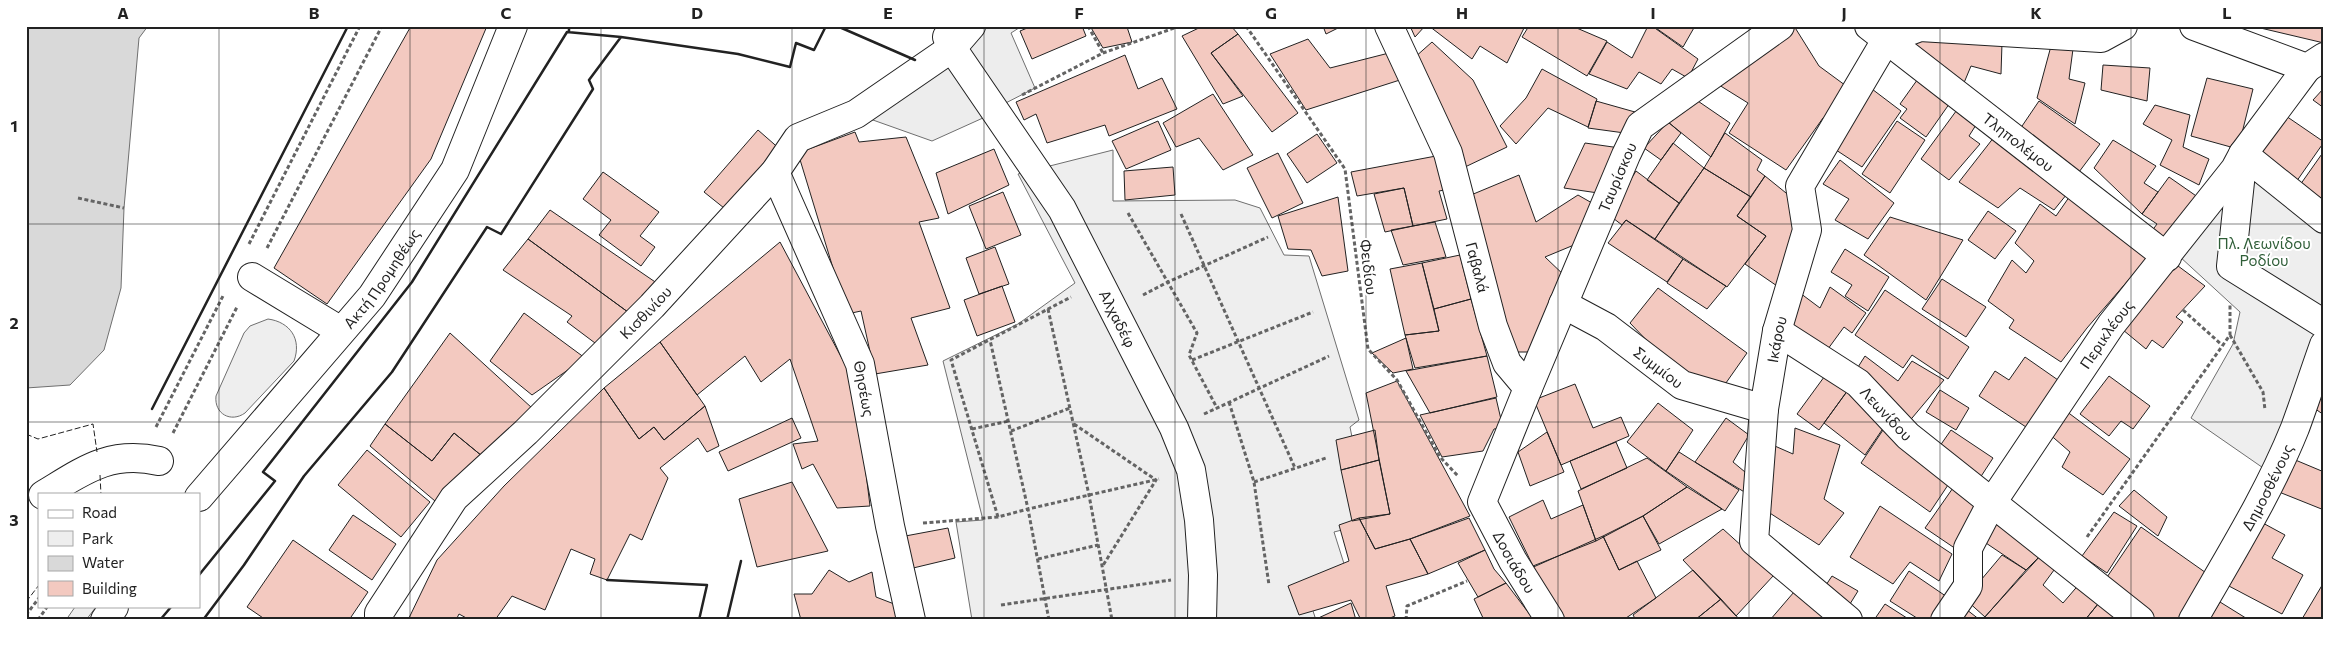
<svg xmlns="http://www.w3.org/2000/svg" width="2350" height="646" font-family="Commissioner,sans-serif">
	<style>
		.green { fill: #eee; stroke: #6f6f6f }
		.parking { fill: #ededed; stroke: #6f6f6f }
		.water { fill: #d9d9d9; stroke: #6f6f6f }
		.building { fill: #f3c9c0; stroke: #222 }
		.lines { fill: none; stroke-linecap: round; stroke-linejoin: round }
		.minor-casing { stroke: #222; stroke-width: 30 }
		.major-casing { stroke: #222; stroke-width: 30 }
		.path { stroke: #646464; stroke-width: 3; stroke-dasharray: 4 2.5; stroke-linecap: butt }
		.minor { stroke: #fff; stroke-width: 28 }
		.major { stroke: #fff; stroke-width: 28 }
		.fence { stroke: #222; stroke-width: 1; stroke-dasharray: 6 2.5; stroke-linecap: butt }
		.wall { stroke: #222; stroke-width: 2.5 }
		.grid { fill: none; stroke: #222; stroke-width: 1; stroke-opacity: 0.55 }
		.labels { text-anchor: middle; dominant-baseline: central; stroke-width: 4; stroke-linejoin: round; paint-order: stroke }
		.street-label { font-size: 15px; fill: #222; stroke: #fff }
		.park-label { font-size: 15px; fill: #2f5e38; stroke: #fff }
		.neatline { fill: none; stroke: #222; stroke-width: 2 }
		.grid-label { font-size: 16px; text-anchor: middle; font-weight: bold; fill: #222 }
	</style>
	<rect width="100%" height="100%" fill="#fff"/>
	<path class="green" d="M1113,150V201L1235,200L1260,208L1284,255L1309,256L1359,420L1350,427L1369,523L1334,532L1346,570L1305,587L1315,617L1307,620H972L956,522L983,520L943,361L1018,324L1075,283L1018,174Z
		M2250,168L2324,222V326L2269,472L2191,418L2233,344L2240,312L2179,256Z
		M268,319C290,322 302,339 294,361L245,413C231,423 214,414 216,396L244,333L250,326Z
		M75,607H96L86,620H66Z"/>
	<path class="parking" d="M971,26H1022L1011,33L1035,88L994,109V113L932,141L856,114Z"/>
	<path class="water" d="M26,26H148L139,38L124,208L121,288L104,350L70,385L26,388Z"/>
	<path class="building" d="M411,26H487L431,159L327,304L274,268Z
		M1032,26H1082L1086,36L1032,59L1020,31Z
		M1090,26H1130L1127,27L1132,42L1103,48Z
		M1203,26H1231L1238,34L1211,53L1243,96L1223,104L1182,36Z
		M1323,26H1342L1326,34Z
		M1410,26H1425L1415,37Z
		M1429,26H1520L1524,28L1507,63L1480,46L1472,59Z
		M1529,26H1572L1607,41L1587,76L1522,37Z
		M1648,26H1652L1698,59L1688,78L1672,69L1661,84L1639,72L1627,89L1589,74L1607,42L1632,58Z
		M1653,26H1695L1683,47Z
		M1785,26H1794L1819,66L1853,91L1829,120L1823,118L1786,170L1729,133L1748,103L1711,80Z
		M2252,26H2324V43Z
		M1927,28L2002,43L2001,74L1971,66L1961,90L1908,54Z
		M1238,34L1298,113L1272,132L1211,53Z
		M1308,39L1330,68L1389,53L1403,79L1306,110L1270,54Z
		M1432,42L1473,80L1507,147L1465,167L1414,58Z
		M2051,46L2073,49L2069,79L2085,83L2075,124L2037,98Z
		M1125,55L1138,89L1162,78L1177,109L1109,136L1105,125L1047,143L1036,114L1024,120L1016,102Z
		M2103,65L2150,68L2147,101L2101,90Z
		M1542,69L1597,99L1588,127L1548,108L1516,144L1500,126L1526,98Z
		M1920,76L1952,100L1926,137L1900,118L1907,109L1900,104Z
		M2207,78L2253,89L2238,149L2191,136Z
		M1868,86L1901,111L1862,167L1833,148Z
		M2324,88V108L2313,100Z
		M1213,94L1253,155L1223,170L1199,138L1176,147L1163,123Z
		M1692,97L1730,123L1711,157L1668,122Z
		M1596,101L1635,112L1632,134L1588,128Z
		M2039,101L2100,144L2079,172L2018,132Z
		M1962,103L1981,117L1969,136L1980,144L1949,180L1921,159Z
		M2155,105L2190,115L2183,147L2209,159L2199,185L2160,165L2172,140L2143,124Z
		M2286,116L2324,142L2294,185L2256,158Z
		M1158,121L1171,150L1126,169L1112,141Z
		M1897,121L1925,140L1890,193L1862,174Z
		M1668,122L1681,133L1661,160L1644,148Z
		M758,130L782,151L729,212L704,192Z
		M855,132L859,142L906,137L939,218L919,222L950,308L911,318L928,365L875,374L861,311L847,314L798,153Z
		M1998,132L2071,189L2054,210L2020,188L1998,208L1959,182Z
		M1725,133L1762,160L1757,170L1765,176L1751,197L1704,168Z
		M1317,134L1337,163L1307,183L1287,154Z
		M2113,140L2156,166L2144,183L2158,192L2142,214L2094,168Z
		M1585,143L1627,149L1605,194L1564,188Z
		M1673,143L1704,168L1679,203L1647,180Z
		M994,149L1009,185L948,214L936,173Z
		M2324,151V200L2300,185Z
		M1278,153L1303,203L1272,218L1247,168Z
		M1436,156L1450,189L1439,191L1447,219L1413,226L1404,188L1357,196L1351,172Z
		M1840,160L1894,203L1868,239L1835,220L1849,199L1823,184Z
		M1173,167L1175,195L1125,200L1124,171Z
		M1704,168L1751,197L1737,216L1766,236L1727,287L1655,239Z
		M1636,171L1679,203L1655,239L1626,220L1622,225L1609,215Z
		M603,172L659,212L640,236L655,247L641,266L599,235L611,220L583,199Z
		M1519,175L1536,222L1578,195L1599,207L1586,240L1545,257L1567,278L1529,352H1511L1495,278L1471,195Z
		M1765,176L1791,197L1797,234L1780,288L1745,264L1766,236L1737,216Z
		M2169,177L2202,200L2165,253L2146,239L2157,224L2142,214Z
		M1404,188L1413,226L1385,232L1374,194Z
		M1003,192L1021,235L986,249L969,206Z
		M2072,193L2150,255L2087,328L2061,362L2009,328L2014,320L1988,301L2012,260L2026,273L2034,261L2015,243L2040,204L2056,216Z
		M1338,197L1348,271L1322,276L1311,250L1288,249L1278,216Z
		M550,210L664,288L632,315L528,239Z
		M1988,211L2016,231L1995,259L1968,240Z
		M1890,217L1963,240L1926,300L1864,255Z
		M1626,220L1683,259L1667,282L1608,243Z
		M1435,222L1446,257L1403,265L1391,230Z
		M528,239L632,315L595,343L567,322L572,316L503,270Z
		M780,242L855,383L870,506L837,508L813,464L802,469L793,444L818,441L790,359L761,382L745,356L697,395L660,342Z
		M995,247L1009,284L979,294L966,258Z
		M1845,249L1889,277L1868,311L1845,296L1852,285L1831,272Z
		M1460,255L1471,299L1434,309L1422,263Z
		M1683,259L1726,286L1707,309L1667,283Z
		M2170,260L2205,286L2176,317L2183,322L2163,348L2152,340L2146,349L2117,325Z
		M1422,263L1439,331L1405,335L1390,269Z
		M1942,279L1986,307L1966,337L1922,309Z
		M1002,286L1015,322L977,336L964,300Z
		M1792,287L1820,308L1830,287L1866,313L1852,333L1844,327L1825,353L1780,321Z
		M1658,288L1747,353L1721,390L1688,373L1654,348L1630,323Z
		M1885,290L1969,347L1948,379L1912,355L1903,368L1855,335Z
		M1471,299L1487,356L1415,368L1405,335L1439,331L1434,309Z
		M524,313L585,358L532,395L490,361Z
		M450,333L532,408L482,456L454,433L432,461L385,424Z
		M1406,338L1413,369L1393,373L1372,353Z
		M660,342L705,406L664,440L654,427L639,439L604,388Z
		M1487,356L1497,397L1430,413L1406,371Z
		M1865,356L1898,381L1912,361L1944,380L1907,424L1853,375Z
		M2025,357L2058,380L2026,427L1979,396L1995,371L2009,380Z
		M1827,373L1848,390L1819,430L1797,414Z
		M2109,376L2150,406L2133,429L2121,421L2109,436L2080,414Z
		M1397,381L1470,516L1410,539L1375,549L1359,518L1390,514L1366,393Z
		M1575,384L1593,428L1621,417L1629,436L1561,465L1534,400Z
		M604,388L639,439L654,427L664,440L705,406L719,446L707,452L698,438L660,468L668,478L642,540L630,534L607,580L590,574L595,559L571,549L545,610L512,596L495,620H470L459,614L456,620H408L437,560L504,486Z
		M1848,390L1886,424L1865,455L1824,423Z
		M1940,390L1969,408L1956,430L1926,412Z
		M2324,392V415L2314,408Z
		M1496,398L1503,428L1494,429L1483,451L1442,457L1420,415Z
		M1658,403L1693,430L1666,471L1627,442Z
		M2062,408L2130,459L2103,495L2062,467L2070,452L2047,432Z
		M792,418L801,438L728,471L719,452Z
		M1726,418L1749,435L1733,462L1751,477L1746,493L1695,462Z
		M385,424L432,461L454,433L482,456L435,501L370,446Z
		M1887,424L1952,479L1930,512L1861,463Z
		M1795,428L1840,445L1824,499L1844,513L1819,545L1759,506L1768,443L1793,454Z
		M1375,430L1379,460L1341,470L1336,440Z
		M1951,430L1993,458L1978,481L1935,453Z
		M1547,432L1564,472L1530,486L1518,452Z
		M1616,442L1627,468L1581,489L1570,461Z
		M367,450L430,502L401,537L338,485Z
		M1679,452L1739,490L1725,511L1666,471Z
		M1647,458L1687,487L1643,516L1596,541L1578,491Z
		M2293,459L2324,472V510L2279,492Z
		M1379,460L1390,514L1352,521L1341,470Z
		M792,482L828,551L757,567L739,499Z
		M1955,485L1984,506L1956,549L1925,528Z
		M1687,487L1722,509L1659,544L1643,516Z
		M2134,490L2167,517L2158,536L2119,506Z
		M1543,500L1551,519L1583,505L1596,541L1533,566L1509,517Z
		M1880,506L1952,554L1939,581L1910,562L1893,584L1850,557Z
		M2114,512L2137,526L2107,573L2082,556Z
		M353,515L396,544L372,580L329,550Z
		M1643,516L1661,550L1619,570L1603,536Z
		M1359,518L1375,549L1410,539L1428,574L1386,586L1395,616L1385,620H1361L1351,600L1299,615L1288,586L1349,561L1339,525Z
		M1469,518L1485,550L1428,574L1410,539Z
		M1991,521L2042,554L2026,570L1980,539Z
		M2261,522L2285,535L2272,558L2303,575L2282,614L2227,585Z
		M2141,527L2209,575L2179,620H2154L2103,583Z
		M948,528L955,558L909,569L900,537Z
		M1723,529L1774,575L1736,616L1683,560Z
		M1603,536L1619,570L1637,561L1656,598L1623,620H1560L1529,569Z
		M293,540L368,592L349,620H266L247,607Z
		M1485,550L1494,569L1506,583L1478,597L1458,563Z
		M2042,554L2057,566L2043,585L2063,603L2081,582L2102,599L2085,620H1982Z
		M2002,555L2026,570L1985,617L1965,599Z
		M829,570L849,582L872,572L876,597L902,607L895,620H801L794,594H812Z
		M1693,570L1721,599L1695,620H1636L1633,615Z
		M1909,571L1953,601L1939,620H1920L1890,601Z
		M1832,576L1858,591L1845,612L1820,594Z
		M2324,582V620H2303L2302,619Z
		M1506,583L1534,620H1484L1474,599Z
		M1794,592L1826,619L1770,620Z
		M1721,599L1740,620H1695Z
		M2220,602L2249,620H2209Z
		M1351,603L1356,620H1314Z
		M1885,604L1910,620H1874Z
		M2098,604L2119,620H2085Z
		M1962,606L1980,620H1952Z"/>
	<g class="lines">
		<defs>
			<g id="minor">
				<path id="s1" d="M1389,26L1448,153L1493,326L1507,363L1528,388L1482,502L1513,561L1550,620"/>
				<path id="s2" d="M1869,26L2167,257"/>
				<path d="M2194,26L2307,68L2324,57"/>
				<path id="s3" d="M947,37L952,48L1062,209L1174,428L1191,470L1199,520L1203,575L1202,620"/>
				<path d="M1886,40L1920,27L2101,38L2123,26"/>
				<path id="s4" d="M775,172L860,364L890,526L911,620"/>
				<path d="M2324,219L2243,154L2231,266L2324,324"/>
				<path id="s5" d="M1563,304L1606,327L1682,385L1764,409"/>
				<path id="s6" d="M1777,331L1858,383L1908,436L2140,620"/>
				<path id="s7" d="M1528,388L1626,155L1640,126L1780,26"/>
				<path d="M43,495C83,471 109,450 159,461"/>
				<path id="s8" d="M379,620V613L454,498L526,432L652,306L775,172L798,138L856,114L952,48L971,26"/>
				<path id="s9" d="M1848,620L1754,541L1764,409L1777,331L1807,230L1800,186L1886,40"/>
				<path id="s10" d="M1945,620L1968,586V548L1991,504L2111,325L2235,169L2243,154L2307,68"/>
				<path id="s11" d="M2193,620C2229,557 2268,495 2295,428C2305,401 2314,373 2324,345"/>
			</g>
			<g id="major">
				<path d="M252,277L341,331"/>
				<path id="s12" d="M199,497L372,296L455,170L513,26"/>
				<path d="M105,620L114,607"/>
			</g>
		</defs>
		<use href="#minor" class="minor-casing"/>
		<use href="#major" class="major-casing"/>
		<path class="path" d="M1088,26L1103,53
			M1246,26L1345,169L1368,349L1397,380L1440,457L1458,476
			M1022,95L1103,53L1180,26
			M78,198L124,208
			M1128,213L1197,333L1189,355L1217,408
			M1181,214L1295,468
			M249,244L360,26
			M267,248L382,26
			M1143,295L1168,282L1268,237
			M1048,309L1089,495L1112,620
			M2183,310L2222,345
			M2230,335L2263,392L2265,410
			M1192,360L1313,312
			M1229,402L1254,482L1269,585
			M1204,414L1329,356
			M1074,424L1156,480L1102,567
			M156,427L224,294
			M972,429L1009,421
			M1011,431L1070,408
			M173,433L237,307
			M1254,482L1326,458
			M998,517L951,360L1071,297
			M923,523L998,517L1028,509L990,340
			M2087,537L2230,335V304
			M1038,559L1098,545
			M1001,605L1171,580
			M26,615L39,598
			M38,620L47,607
			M1049,620L1028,509L1159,479
			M1406,620L1407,606L1467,581"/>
		<use href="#minor" class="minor"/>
		<use href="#major" class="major"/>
		<path class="fence" d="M26,434L38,439L93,424L97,452
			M100,475L101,495
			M26,602L39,585"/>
		<path class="wall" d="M569,26V32
			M837,26L915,60
			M621,37L738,54L790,67L796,43L814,50L826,26
			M152,409L348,26
			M199,575L275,481L263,472L412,282L567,32L621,37L589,80L593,89L501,234L487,227L392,372L304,476L244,565L203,620
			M607,580L707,585L699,620
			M160,620L171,607
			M727,620L741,561"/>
	</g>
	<path class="grid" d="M219,26V620M410,26V620M601,26V620M792,26V620M984,26V620M1175,26V620M1366,26V620M1558,26V620M1749,26V620M1940,26V620M2131,26V620M26,224H2324M26,422H2324"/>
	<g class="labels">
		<g class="street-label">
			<text stroke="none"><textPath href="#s2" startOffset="189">Τληπολέμου</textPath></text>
			<text stroke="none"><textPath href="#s7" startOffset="229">Ταυρίσκου</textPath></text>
			<text stroke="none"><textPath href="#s1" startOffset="258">Γαβαλά</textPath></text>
			<text transform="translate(1369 267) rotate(83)">Φειδίου</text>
			<text stroke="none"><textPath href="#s12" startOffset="285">Ακτή Προμηθέως</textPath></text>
			<text stroke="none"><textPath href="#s8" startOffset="411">Κισθινίου</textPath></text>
			<text stroke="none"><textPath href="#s3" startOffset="330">Αλχαδέφ</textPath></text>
			<text stroke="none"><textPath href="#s10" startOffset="334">Περικλέους</textPath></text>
			<text stroke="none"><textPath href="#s9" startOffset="326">Ικάρου</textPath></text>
			<text stroke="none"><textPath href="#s5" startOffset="115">Συμμίου</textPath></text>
			<text stroke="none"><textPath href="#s4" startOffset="235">Θησέως</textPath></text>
			<text stroke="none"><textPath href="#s6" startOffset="138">Λεωνίδου</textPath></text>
			<text stroke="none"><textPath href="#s11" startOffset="152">Δημοσθένους</textPath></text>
			<text stroke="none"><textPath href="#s1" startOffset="582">Δοσιάδου</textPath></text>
		</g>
		<g class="park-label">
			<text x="2264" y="243">Πλ. Λεωνίδου<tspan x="2264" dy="17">Ροδίου</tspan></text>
		</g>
	</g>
	<rect width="2350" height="646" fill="none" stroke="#ffffff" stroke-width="55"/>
	<rect x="38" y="493" width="162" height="115" fill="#ffffff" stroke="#a7a7a7"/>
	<rect x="48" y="510" width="25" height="8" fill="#ffffff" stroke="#a7a7a7"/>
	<text x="82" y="518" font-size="15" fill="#222222">Road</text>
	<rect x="48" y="531" width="25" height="15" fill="#eeeeee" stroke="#a7a7a7"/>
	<text x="82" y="544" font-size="15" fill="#222222">Park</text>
	<rect x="48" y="556" width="25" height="15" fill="#d9d9d9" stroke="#a7a7a7"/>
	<text x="82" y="568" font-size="15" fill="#222222">Water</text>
	<rect x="48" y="581" width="25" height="15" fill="#f3c9c0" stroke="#a7a7a7"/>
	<text x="82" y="594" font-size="15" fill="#222222">Building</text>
	<rect x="28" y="28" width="2294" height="590" class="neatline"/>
	<g class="grid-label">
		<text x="123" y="19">A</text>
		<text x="314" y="19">B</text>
		<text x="506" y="19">C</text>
		<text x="697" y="19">D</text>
		<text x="888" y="19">E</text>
		<text x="1079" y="19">F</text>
		<text x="1271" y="19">G</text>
		<text x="1462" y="19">H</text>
		<text x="1653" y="19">I</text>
		<text x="1844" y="19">J</text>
		<text x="2036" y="19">K</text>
		<text x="2227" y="19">L</text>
		<text x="14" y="132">1</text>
		<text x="14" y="329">2</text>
		<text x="14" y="526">3</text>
	</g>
</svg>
